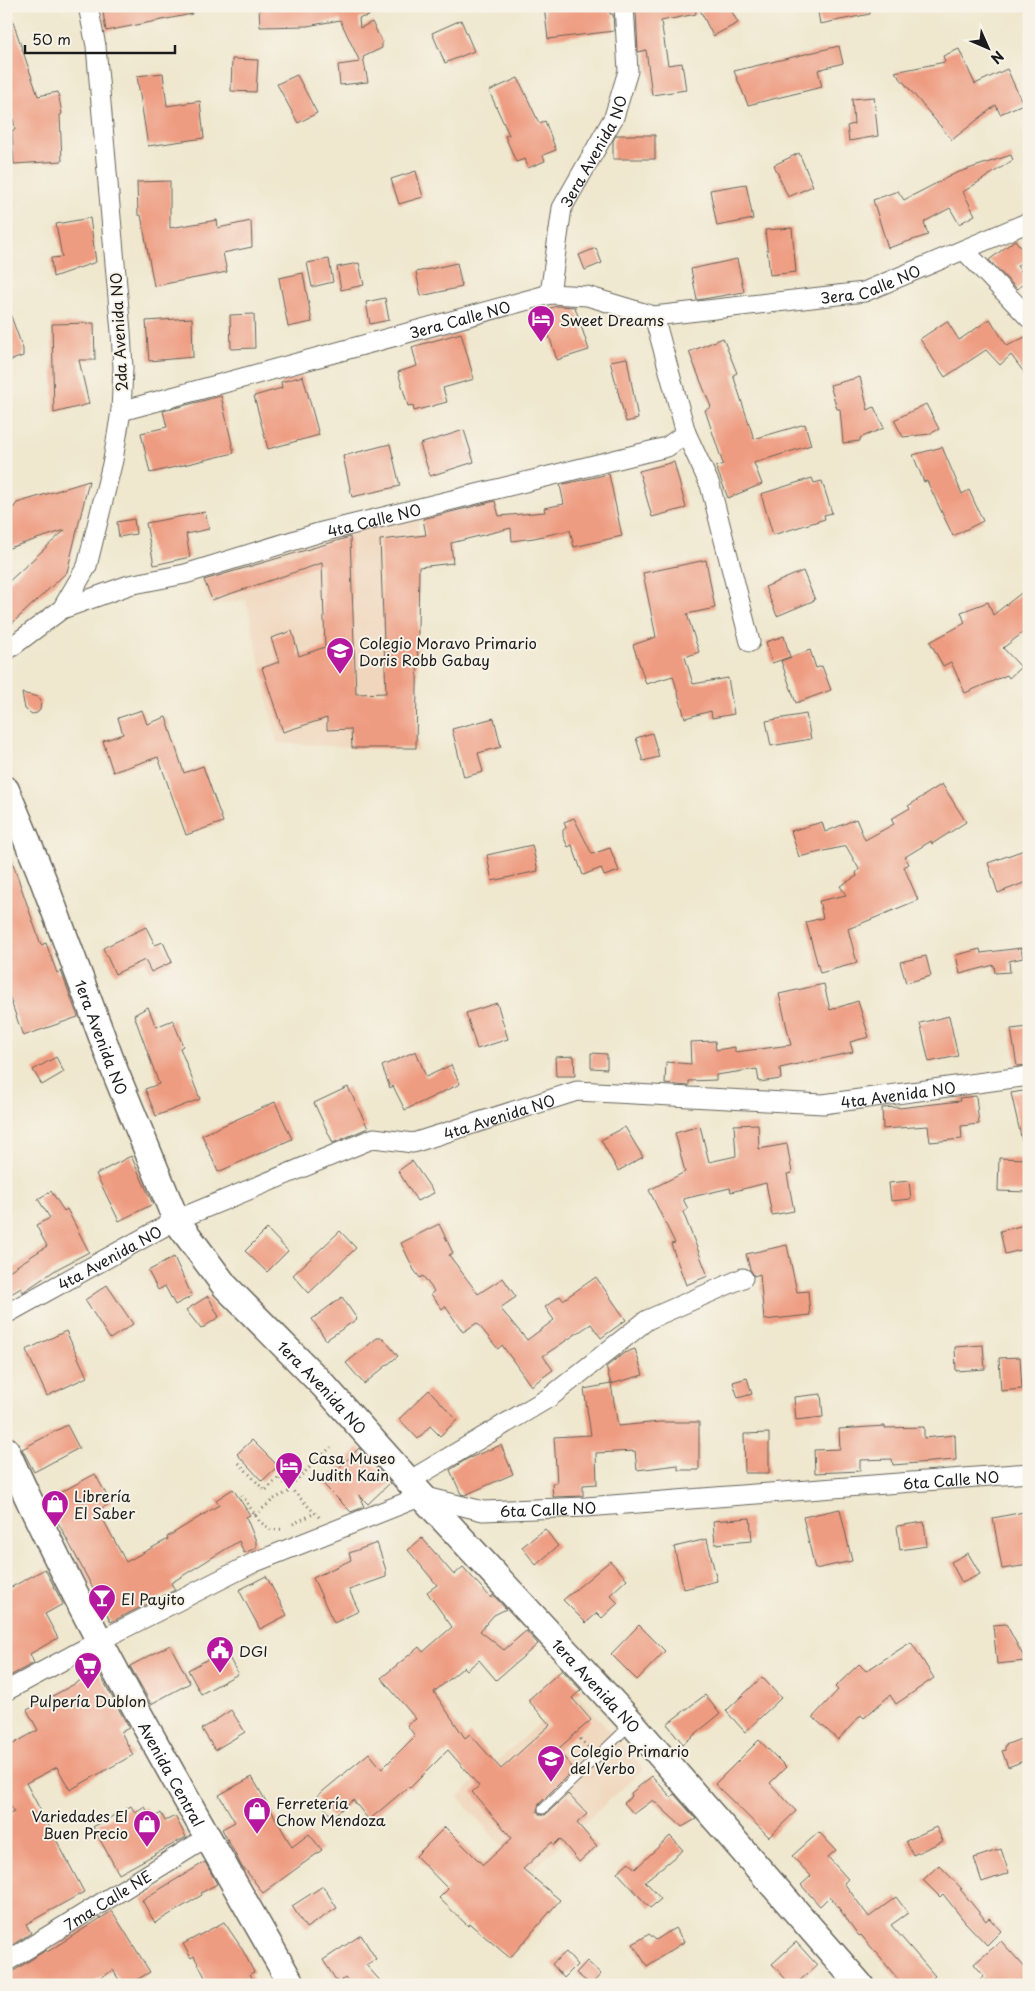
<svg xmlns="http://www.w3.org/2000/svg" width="1035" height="1991" font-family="'Playpen Sans',sans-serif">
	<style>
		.built { fill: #f0d6bc }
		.building { fill: #ee9c81 }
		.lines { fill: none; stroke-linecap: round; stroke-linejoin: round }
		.lane-casing { stroke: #66635a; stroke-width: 11 }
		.street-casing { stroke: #66635a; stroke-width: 21 }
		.secondary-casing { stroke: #66635a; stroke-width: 29 }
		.path { stroke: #66635a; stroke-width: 3; stroke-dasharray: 1 4; stroke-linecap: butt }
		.lane { stroke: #fff; stroke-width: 9 }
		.street { stroke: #fff; stroke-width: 19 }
		.secondary { stroke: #fff; stroke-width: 26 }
		.labels { text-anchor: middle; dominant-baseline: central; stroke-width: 4; stroke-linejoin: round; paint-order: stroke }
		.street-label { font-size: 15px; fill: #1c1c1c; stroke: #f7f3e8 }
		.poi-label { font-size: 15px; fill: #1c1c1c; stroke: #f7f3e8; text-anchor: start }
	</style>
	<rect width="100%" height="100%" fill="#f7f3e8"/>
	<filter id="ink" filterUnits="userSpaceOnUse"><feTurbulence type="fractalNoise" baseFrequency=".02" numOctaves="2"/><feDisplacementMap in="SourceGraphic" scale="10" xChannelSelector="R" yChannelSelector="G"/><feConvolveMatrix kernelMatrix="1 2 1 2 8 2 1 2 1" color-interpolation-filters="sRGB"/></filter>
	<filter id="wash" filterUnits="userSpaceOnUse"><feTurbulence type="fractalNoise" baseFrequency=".0096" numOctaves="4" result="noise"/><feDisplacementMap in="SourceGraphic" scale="20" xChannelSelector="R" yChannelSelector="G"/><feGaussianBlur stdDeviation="1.12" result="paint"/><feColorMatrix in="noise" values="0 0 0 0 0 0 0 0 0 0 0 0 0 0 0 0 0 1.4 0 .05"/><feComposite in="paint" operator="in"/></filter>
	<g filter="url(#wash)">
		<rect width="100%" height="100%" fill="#efe7ce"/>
		<path class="built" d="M418,514V751L277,743L246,599L210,606L200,579L318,537Z
			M574,1692L644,1769L527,1874L458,1797Z"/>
		<g id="blocks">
			<path class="building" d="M102,6H191L192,14L106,31Z
				M259,6H368L369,16L359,18L360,28L372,22L382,42V48L363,57L368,82L340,85L338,65L360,62L340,20L307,26L260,27Z
				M544,6H609L610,14H613L614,31L548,39Z
				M656,6H695L696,14L661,21L668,65L682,63L686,90L652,95L646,50L638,52L636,10Z
				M698,6H729L738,23L713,36Z
				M817,6H870V14L820,24Z
				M6,10H9L38,96L58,92L62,114L60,115L62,161L14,164L12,130H15L6,76Z
				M461,20L474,51L445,63L432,33Z
				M839,46L843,63L818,70L822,87L748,105L734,71Z
				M959,49L975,84L1007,69L1023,104L1000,114L996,105L952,140L895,72L945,62L943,56Z
				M232,59L258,60L256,92L231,91Z
				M163,73L167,106L200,101L204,138L148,146L137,76Z
				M297,75L317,113L298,123L277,84Z
				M518,78L539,123L545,121L556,150L543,155L545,161L528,168L525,159L516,162L505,136L509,135L489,91Z
				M874,97L878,136L849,141L847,126L854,124L852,99Z
				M616,135H655V159H613V141Z
				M799,153L813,186L788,197L774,165Z
				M1011,155L1013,160L963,192L975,215L959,224L950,208L924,222L928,235L888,248L873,200L898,191L904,200L956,173Z
				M416,171L423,197L399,204L391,179Z
				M170,181V228L217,220L218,228L251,221L252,247L223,253L227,272L154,286L141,215H138L137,182Z
				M746,184L753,219L717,226L710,190Z
				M90,218L96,262L53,277L51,258L62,257L56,224Z
				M792,228L796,272L770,275L765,230Z
				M1015,240L1029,257L1017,266L1028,280L1017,289L989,260Z
				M596,248L602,263L585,270L579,255Z
				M329,259L333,282L312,287L307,263Z
				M737,259L744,292L697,300L691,269Z
				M359,263L364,285L341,290L337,267Z
				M457,263L462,287L421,296L416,272Z
				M303,273L312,322L288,327L279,278Z
				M385,298L389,320L370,324L366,302Z
				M557,306L575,307L589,350L557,360L541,311Z
				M6,308H8L23,349V356L6,362Z
				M254,314L255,348L231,349L230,315Z
				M192,318L193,357L149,361L146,321Z
				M990,319L1007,346L1029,335V379L1011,355L1000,365L986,350L945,377L920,339L947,321L959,340Z
				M94,323L95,360H79L89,404L54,413L52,324Z
				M461,333L474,379L443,388L447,402L414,411L413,405L408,406L398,372L417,366L412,347Z
				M723,338L737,373L733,375L754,439L805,424L811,445L754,463L762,484L728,498L716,467L723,464L705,410L711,407L689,352Z
				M627,358L638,419L626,422L610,361Z
				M303,376L319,435L268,449L254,396L282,388L281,382Z
				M860,377L868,410L874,407L884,428L860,438V441L843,443L840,409H837L830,385Z
				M221,396L234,453L150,473L141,433L167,427L163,411Z
				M926,404L939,429L930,434L903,437L894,420Z
				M464,430L474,462L430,476L420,444Z
				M390,444L400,486L352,497L343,456Z
				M942,447L962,494L969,490L983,521L953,536L927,481L924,482L913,455Z
				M674,462L686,508L652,517L639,471Z
				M609,474L622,536L574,547L570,530L534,538L512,541L511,528L451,543L453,563L419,567L416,748H352L351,729L327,730V718L283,732L262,668L279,662L271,638L292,631L299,656L325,647L322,563L212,600L204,580L350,537L356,694L386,693L380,540L426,535L423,519L495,501L499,516L545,512L544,508L564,504L560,485Z
				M812,478L814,483L822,481L832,513L824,515L825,519L773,535L761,494Z
				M89,481L67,572L6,629V584L65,530L6,549V517L17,503Z
				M205,512L209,529L186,534L190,557L154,565L146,523Z
				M134,519L136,534L119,537L117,522Z
				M706,560L715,608L687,614L699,652L685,657L693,684L728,678L734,714L712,718L711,711L685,718L673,676L646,684L633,645L656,637L643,573Z
				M803,571L815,600L777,616L765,587Z
				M1029,587V628L1003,648L1021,667L1009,678L1007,675L965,693L951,662L943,666L930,642L965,623L961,612L988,602L993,615Z
				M784,636L790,657L772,663L766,642Z
				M810,650L816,668L822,666L831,690L796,703L781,661Z
				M22,693L38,697L41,701L40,710L37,713L32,714L25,709Z
				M142,710L147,724L166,717L184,773L203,766L223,822L186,835L158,757L113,772L103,741L123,734L118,718Z
				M806,714L811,739L771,746L766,721Z
				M494,718L501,747L478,753L483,772L464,777L452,729Z
				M652,733L659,757L643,761L636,738Z
				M942,784L966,822L932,844L931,841L905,857L909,864L904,867L918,900L848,929L857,963L820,973L806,922L823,918L819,901L846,895L840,886L857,876L856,873L859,869L846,846L799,857L791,831L822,822L825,832L856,819L865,840L894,824L891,819L910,808L908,806Z
				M574,818L592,854L610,848L619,871L604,876L601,868L583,875L572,845L568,847L563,836V830L566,828L564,822Z
				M532,845L538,871L492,881L487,855Z
				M1024,850L1029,863V881L998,893L988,863Z
				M9,852L41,945L46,943L57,973L61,971L78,1017L23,1036L6,987V853Z
				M146,927L155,945L163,942L172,962L151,972L145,960L115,974L103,948Z
				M1021,948L1023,958L1009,961L1010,972L995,973L994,965L960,974L956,955L980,949L981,953Z
				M926,956L931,976L906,983L900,962Z
				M824,984L830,1010L858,1001L869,1037L850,1042L853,1052L780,1068L781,1079L759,1082L757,1069L716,1075V1080L689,1081V1086L665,1084L666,1062L691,1064L690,1042L715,1041L716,1050L735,1047V1052L791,1045L779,994Z
				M497,1003L508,1039L477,1049L466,1013Z
				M148,1007L156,1027L173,1020L183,1046L180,1048L200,1099L156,1116L145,1089L159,1084L134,1015Z
				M949,1016L958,1056L929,1062L920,1023Z
				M1029,1027V1065L1017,1066L1011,1029Z
				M416,1051L426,1077L451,1065L460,1084L405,1110L393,1086L390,1088L382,1066Z
				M591,1053L607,1054V1069L591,1068Z
				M574,1056L575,1076H556L555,1057Z
				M56,1057L64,1072L42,1085L33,1070Z
				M348,1087L368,1128L333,1143L314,1103Z
				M1029,1090V1140L1022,1141L1011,1093Z
				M976,1096L979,1124L961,1126L962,1139L930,1142L928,1126L883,1129L882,1108L899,1107V1108L960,1101L959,1098Z
				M275,1102L292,1139L218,1172L202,1135Z
				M758,1124L759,1149L787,1144L792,1173L787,1174L794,1211L772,1215L766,1183L731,1192L730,1188L683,1199L688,1209L683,1212L708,1276L686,1285L671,1244L675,1243L649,1190L685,1172L675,1133L700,1126L709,1162L736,1156L734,1125Z
				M625,1127L643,1157L618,1171L601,1140Z
				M131,1156L153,1204L119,1221L96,1174Z
				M999,1158L1029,1159V1192L998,1191Z
				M412,1161L434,1193L417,1201L398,1171Z
				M909,1181L911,1199L891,1201L889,1183Z
				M51,1191L64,1211L67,1209L89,1252L57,1269L23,1292L21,1288L6,1297V1273L47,1246L36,1225L50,1218L38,1199Z
				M439,1224L453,1253L449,1255L478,1294L503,1278L516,1297L500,1308L527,1340L554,1320L545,1307L560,1296L563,1300L596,1277L626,1320L601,1338L591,1324L543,1356L553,1370L531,1386L502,1345L498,1349L477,1323L463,1332L445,1306L442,1309L431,1294L434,1291L423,1276L420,1278L414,1270L401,1243Z
				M1029,1224V1248L1005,1254L1000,1231Z
				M267,1229L288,1251L267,1272L245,1251Z
				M340,1231L356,1248L309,1293L293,1275Z
				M787,1245L797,1292L808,1291L810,1315L764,1320L760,1274L754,1276L750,1269L746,1254Z
				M174,1257L192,1296L175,1305L165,1286L158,1290L148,1271Z
				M107,1285L133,1324L110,1339L85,1300Z
				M208,1296L219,1317L201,1329L186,1310Z
				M342,1297L357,1319L326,1340L312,1319Z
				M66,1331L87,1377L47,1396L26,1350Z
				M377,1338H383L398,1356L364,1384L346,1363Z
				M983,1345L985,1369L956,1371L955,1347Z
				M635,1349L643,1375L611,1384L606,1367L624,1353Z
				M1020,1357L1022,1389L1001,1391L999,1358Z
				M747,1378L752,1394L738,1398L733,1382Z
				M611,1384L618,1426L660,1422H699V1470H678V1465L637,1470L635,1451L596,1453L597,1484L583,1485V1496L553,1497L552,1483H557L554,1437L591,1435L584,1389Z
				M429,1390L457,1420L440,1436L430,1426L418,1439L399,1419Z
				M821,1394L823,1417L796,1420L794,1397Z
				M67,1425L79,1448L34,1472L22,1449Z
				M885,1426V1428L924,1427V1438L955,1435L956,1460L893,1465L892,1459L860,1460V1471L815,1473L814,1450L840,1449L839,1429Z
				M769,1433V1473H745L744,1434Z
				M252,1440L278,1466L262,1481L237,1454Z
				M501,1445L513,1474L465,1495L461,1494L450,1470L467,1459Z
				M359,1448L390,1483L368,1504L359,1495L364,1507L351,1512L323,1484Z
				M95,1474L111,1503L98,1510L126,1562L168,1539L167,1537L219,1505L216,1500L233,1489L250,1515L246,1517L256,1541V1548L244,1553L239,1541L171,1583L175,1590L111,1622L46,1500Z
				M840,1509L852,1561L815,1569L803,1517Z
				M1029,1511V1565L1002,1569L993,1518Z
				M750,1518L752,1541L715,1544L713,1521Z
				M924,1522L927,1546L900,1550L897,1526Z
				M545,1529L558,1546L536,1565L522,1547Z
				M422,1538L454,1575L463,1567L491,1598L493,1595L506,1609L494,1615L480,1631L504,1650L526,1631L538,1644L496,1680L479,1660L467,1670L464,1667L434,1692L465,1738L470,1734L501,1769L550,1725L528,1700L562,1670L581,1690L572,1698L591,1720L557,1750L574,1769L539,1804L537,1810L539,1814L545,1815L568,1794L587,1814L577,1823L597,1846L579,1862L560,1839L554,1845L552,1842L523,1869L560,1900L510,1958L470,1924L468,1926L439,1898L448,1889L416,1856L445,1827L483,1865L512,1838L472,1792L479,1786L448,1750L410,1788L408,1787L369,1820L353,1800L332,1817L316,1797L369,1753L382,1769L415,1736L407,1725L416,1719L381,1678L419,1647L423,1652L452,1627L427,1592L437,1585L408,1550Z
				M707,1539L717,1581L684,1589L674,1547Z
				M377,1543L386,1570V1577L349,1590L359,1611L334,1623L313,1578L351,1560L349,1553Z
				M968,1553L980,1574L962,1583L951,1562Z
				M610,1561L627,1579L610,1595L618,1603L602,1618L597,1613L586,1623L563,1600Z
				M45,1569L63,1604L45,1614L58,1638L30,1654L34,1663L6,1678V1590Z
				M266,1576L287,1615L260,1629L239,1590Z
				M1006,1624L1026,1661L997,1664L993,1625Z
				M639,1625L665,1651L637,1680L611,1654Z
				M911,1642L934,1678L896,1704L890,1695L864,1718L861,1715L838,1740L813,1717L838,1690L835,1687L859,1664L866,1671Z
				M170,1645L190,1683L151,1704L130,1666Z
				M225,1650L238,1674L201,1694L188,1670Z
				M98,1671L129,1728L121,1732L133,1755L70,1790L57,1767L26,1783L84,1892L26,1924L31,1933L6,1949V1816L14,1812L6,1798V1748L38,1730L27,1710Z
				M762,1677L781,1698L745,1732L726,1711Z
				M705,1695L720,1714L683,1744L667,1724Z
				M231,1710L245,1732L215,1750L202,1729Z
				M1029,1736V1759L1008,1767L1002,1751L1005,1750V1745Z
				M759,1740L786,1767L770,1783L796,1811L769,1837L715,1784Z
				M652,1776L671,1797L674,1794L696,1819L682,1827L653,1800L634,1814L624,1803L632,1796L631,1793Z
				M252,1777L292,1847L309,1834L322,1850L263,1893L245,1869H243L222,1829L235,1822L219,1795Z
				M131,1806L135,1813L145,1807L152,1819L161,1813L165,1821L175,1816L186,1837L119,1874L93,1827Z
				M936,1827L943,1841L913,1855L906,1841Z
				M819,1832L836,1850L828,1857L848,1879L844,1883L869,1917L896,1897L908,1913L891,1925L935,1976L925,1985H903L861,1935L859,1936L830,1896L820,1906L801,1885L811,1876L792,1856Z
				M670,1836L683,1850L645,1881L661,1899L650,1908L617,1872L629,1862L635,1869Z
				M1001,1849L1009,1873L982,1882L974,1858Z
				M205,1862L217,1884L201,1893L202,1895L155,1923L142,1900Z
				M939,1865L962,1889H960L986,1921L989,1918L1001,1931L987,1945L965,1922L943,1894L940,1897L923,1880Z
				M323,1886L337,1908L306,1928L292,1906Z
				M112,1911L150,1972L128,1985H122L113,1970L88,1985H6V1973L12,1972L46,1950L47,1952Z
				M224,1922L241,1947L254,1972L250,1974L256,1985H209L194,1956L191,1958L183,1944Z
				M675,1928L684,1942L647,1966L633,1944L649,1934L656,1940Z
				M361,1935L376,1959L366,1965L384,1985H351L345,1978L338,1983L323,1960Z
				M1001,1941L1029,1972V1985H974L984,1976L974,1964Z
				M796,1942L817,1965L795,1985H791L772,1964Z
				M566,1952L577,1965L564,1978L552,1964Z
				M587,1961L601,1974L591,1985L576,1973Z"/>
		</g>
	</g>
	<g filter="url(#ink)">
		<use href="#blocks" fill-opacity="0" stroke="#66635a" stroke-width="1"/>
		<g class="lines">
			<defs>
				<path id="lane" d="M543,1809L630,1725"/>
				<g id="street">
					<path d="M964,250L1029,318"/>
					<path id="s1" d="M550,294L562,208L614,117L628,71L624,6"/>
					<path d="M654,316L686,433L710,485L750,642"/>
					<path id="s2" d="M121,411L550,294L587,296L654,316L864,292L1029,222"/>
					<path id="s3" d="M62,609L129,585L185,574L318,533L667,447L686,433"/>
					<path d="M6,651L62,609L87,566L113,460L121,411L123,368L121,332L96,46L88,6"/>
					<path id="s4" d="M6,1314L176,1220L374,1138L413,1143L577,1091L823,1104L1029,1076"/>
					<path d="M409,1481L550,1397L647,1320L743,1278"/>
					<path id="s5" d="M6,1691L99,1641L253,1563L422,1496L483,1511L586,1507L1029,1473"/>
					<path id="s6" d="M6,1962L208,1837"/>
				</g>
				<g id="secondary">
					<path id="s7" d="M6,790L39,869L116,1074L176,1220L225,1286L324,1386L422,1496L632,1723L860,1985"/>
					<path id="s8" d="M6,1450C89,1635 192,1809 292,1985"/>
				</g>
			</defs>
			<use href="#lane" class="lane-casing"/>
			<use href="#street" class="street-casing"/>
			<use href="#secondary" class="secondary-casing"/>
			<path class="path" d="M239,1463L265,1491L279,1477L289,1487
				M242,1495L259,1521L271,1530L283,1529
				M255,1515L274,1499L292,1490
				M319,1517L289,1487L331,1447
				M293,1524L315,1513
				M580,1739L588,1747"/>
			<use href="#lane" class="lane"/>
			<use href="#street" class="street"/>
			<use href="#secondary" class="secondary"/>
		</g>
	</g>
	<defs>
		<symbol id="hotel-pin" viewBox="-11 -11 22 30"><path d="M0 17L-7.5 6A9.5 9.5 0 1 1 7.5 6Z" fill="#b5179e" stroke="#f7f3e8"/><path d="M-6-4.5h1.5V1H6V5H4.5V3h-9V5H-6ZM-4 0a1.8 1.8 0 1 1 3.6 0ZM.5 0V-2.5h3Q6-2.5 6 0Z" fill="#fff"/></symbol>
		<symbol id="school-pin" viewBox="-11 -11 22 30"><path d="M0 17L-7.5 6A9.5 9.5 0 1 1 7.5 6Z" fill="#b5179e" stroke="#f7f3e8"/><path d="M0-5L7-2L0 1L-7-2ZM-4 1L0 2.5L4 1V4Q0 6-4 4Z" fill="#fff"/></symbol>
		<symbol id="shop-pin" viewBox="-11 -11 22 30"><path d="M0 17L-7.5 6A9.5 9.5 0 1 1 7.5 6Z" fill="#b5179e" stroke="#f7f3e8"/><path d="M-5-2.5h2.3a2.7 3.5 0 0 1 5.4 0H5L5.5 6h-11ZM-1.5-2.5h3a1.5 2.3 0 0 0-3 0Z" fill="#fff"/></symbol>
		<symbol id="bar-pin" viewBox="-11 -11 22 30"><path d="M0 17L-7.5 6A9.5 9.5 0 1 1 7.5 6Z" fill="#b5179e" stroke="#f7f3e8"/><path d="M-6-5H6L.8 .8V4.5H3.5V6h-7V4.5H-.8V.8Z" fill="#fff"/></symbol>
		<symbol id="civic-pin" viewBox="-11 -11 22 30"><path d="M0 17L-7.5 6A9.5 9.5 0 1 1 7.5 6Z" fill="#b5179e" stroke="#f7f3e8"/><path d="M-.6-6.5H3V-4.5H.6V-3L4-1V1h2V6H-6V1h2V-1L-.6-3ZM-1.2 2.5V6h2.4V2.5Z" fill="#fff"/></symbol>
		<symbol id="supermarket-pin" viewBox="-11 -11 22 30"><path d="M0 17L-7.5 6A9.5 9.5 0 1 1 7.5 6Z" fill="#b5179e" stroke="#f7f3e8"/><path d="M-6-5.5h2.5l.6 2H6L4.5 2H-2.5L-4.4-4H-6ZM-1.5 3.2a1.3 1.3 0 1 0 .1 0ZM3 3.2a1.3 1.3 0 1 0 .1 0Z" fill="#fff"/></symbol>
	</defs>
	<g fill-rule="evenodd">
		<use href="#hotel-pin" x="525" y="303" width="32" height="43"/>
		<use href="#school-pin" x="324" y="635" width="32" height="43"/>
		<use href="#hotel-pin" x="273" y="1450" width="32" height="43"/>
		<use href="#shop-pin" x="39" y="1488" width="32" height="43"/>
		<use href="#bar-pin" x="86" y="1582" width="32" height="43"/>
		<use href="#civic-pin" x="204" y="1634" width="32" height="43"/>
		<use href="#supermarket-pin" x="72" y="1650" width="32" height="43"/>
		<use href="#school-pin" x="535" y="1743" width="32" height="43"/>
		<use href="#shop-pin" x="241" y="1795" width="32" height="43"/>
		<use href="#shop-pin" x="131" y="1808" width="32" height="43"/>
	</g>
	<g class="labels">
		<g class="street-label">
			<text stroke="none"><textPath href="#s1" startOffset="152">3era Avenida NO</textPath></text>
			<text stroke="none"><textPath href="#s2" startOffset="771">3era Calle NO</textPath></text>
			<text stroke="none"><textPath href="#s2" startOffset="351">3era Calle NO</textPath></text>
			<text transform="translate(118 332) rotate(-93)">2da Avenida NO</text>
			<text stroke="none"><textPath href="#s3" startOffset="325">4ta Calle NO</textPath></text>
			<text stroke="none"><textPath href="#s7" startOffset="265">1era Avenida NO</textPath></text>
			<text stroke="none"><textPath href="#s4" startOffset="942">4ta Avenida NO</textPath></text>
			<text stroke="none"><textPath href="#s4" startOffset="538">4ta Avenida NO</textPath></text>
			<text stroke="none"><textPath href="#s4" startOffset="118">4ta Avenida NO</textPath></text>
			<text stroke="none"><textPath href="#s7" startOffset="685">1era Avenida NO</textPath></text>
			<text stroke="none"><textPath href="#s5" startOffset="992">6ta Calle NO</textPath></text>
			<text stroke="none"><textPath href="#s5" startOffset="588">6ta Calle NO</textPath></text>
			<text stroke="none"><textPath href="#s7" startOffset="1090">1era Avenida NO</textPath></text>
			<text stroke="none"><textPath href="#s8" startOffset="364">Avenida Central</textPath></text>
			<text stroke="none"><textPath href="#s6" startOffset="119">7ma Calle NE</textPath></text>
		</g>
		<g class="poi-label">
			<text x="560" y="319">Sweet Dreams</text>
			<text x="359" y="642">Colegio Moravo Primario<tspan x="359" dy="17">Doris Robb Gabay</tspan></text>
			<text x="308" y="1457">Casa Museo<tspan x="308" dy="17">Judith Kain</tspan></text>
			<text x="74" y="1495">Librería<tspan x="74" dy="17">El Saber</tspan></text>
			<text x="121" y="1598">El Payito</text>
			<text x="239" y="1650">DGI</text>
			<text x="88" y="1700" text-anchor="middle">Pulpería Dublon</text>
			<text x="570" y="1750">Colegio Primario<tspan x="570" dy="17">del Verbo</tspan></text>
			<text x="276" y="1802">Ferretería<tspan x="276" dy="17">Chow Mendoza</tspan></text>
			<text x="128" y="1815" text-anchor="end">Variedades El<tspan x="128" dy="17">Buen Precio</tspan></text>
		</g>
	</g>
	<rect width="1035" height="1991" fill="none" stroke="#f7f3e8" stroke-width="25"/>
	<g transform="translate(988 48) rotate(135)" stroke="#f7f3e8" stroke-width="4" paint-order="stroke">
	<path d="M0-4L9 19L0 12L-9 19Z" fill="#1c1c1c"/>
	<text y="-8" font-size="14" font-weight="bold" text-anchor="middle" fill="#1c1c1c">N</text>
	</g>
	<path d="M25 45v8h150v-8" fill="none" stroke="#1c1c1c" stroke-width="2.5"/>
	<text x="32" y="45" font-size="15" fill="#1c1c1c" stroke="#f7f3e8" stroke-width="4" paint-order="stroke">50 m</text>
</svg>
